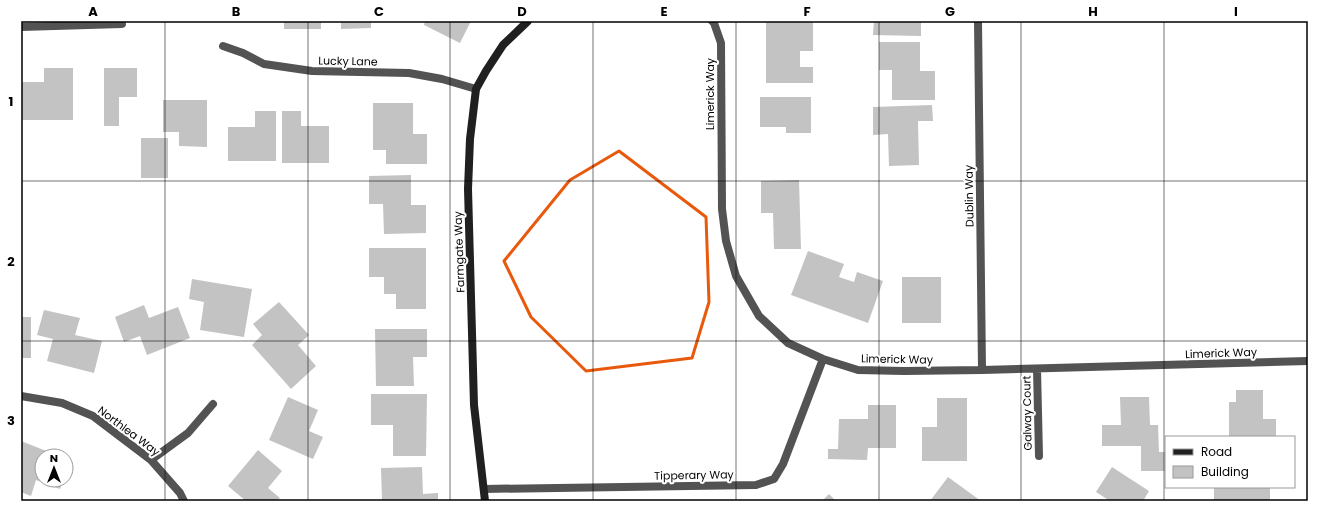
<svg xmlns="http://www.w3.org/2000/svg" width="1329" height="522" font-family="Poppins,sans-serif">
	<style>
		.building { fill: #c3c3c3 }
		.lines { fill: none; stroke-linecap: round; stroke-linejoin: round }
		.street { stroke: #535353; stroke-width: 8 }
		.secondary { stroke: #202020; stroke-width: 8 }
		.marked { fill: none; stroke: #e8590c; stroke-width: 3; stroke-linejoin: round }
		.grid { fill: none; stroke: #000; stroke-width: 1; stroke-opacity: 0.55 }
		.labels { text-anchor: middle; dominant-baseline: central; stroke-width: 4; stroke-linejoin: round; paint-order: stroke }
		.street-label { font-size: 11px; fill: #000; stroke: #fff }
		.neatline { fill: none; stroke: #000; stroke-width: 1.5 }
		.grid-label { font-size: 13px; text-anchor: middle; font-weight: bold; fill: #000 }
	</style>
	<rect width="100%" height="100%" fill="#fff"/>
	<path class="building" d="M284,21H321V29H284Z
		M341,21H371V28L341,29Z
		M425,21H471L460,43L424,25Z
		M874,21H921V36L873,35Z
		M766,22H813V51H800V67H813V83H766Z
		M879,42H920V71H935V100H892V70H879Z
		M44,68H73V120H21V82H44Z
		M104,68H137V97H119V126H104Z
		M760,97H811V133H786V127H760Z
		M163,100H207V147L179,146V132H163Z
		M373,103H413V134H427V164H386V150H373Z
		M932,105L933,121H918L919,165L889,166L888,134L873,135V107Z
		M255,111H276V161H228V127H255Z
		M282,111H301V126H329V163H282Z
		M141,138H168V178H141Z
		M411,175V205H426V233L384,234L383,204H369V176Z
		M799,180L801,249H774L773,213H761V181Z
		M369,248H426V309H396V294H384V277H369Z
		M808,251L844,264L839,277L854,282L857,272L883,281L868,323L791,295Z
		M902,277H941V323H902Z
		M192,279L252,289L244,337L200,330L204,302L189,299Z
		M279,302L309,335L298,345L316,366L291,389L252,345L262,335L253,324Z
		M144,305L149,318L178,307L190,338L147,355L140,336L124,342L115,317Z
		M44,310L80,318L75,335L102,341L94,373L47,361L53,339L37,335Z
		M21,317H31V358H21Z
		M375,329H427V357H413L414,386H376Z
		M1236,390H1263V419H1276V437H1229V402H1236Z
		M371,394H427L426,456H393V425H371Z
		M288,397L318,410L309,431L323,437L313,459L269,440Z
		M1120,397H1149L1150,425H1158L1159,452H1166V471H1141V446H1102V425H1121Z
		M937,398H967V461H922V427H937Z
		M868,405H896V448H868L867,460L828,459V449H838L839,419H868Z
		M21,441L59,456H42V480H63L60,489L36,480L31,496L21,492Z
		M258,450L282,471L268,488L280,498L277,501H246L228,486Z
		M422,467L423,494L438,493V501H382L381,468Z
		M1112,467L1149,491L1143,501H1106L1107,499L1096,492Z
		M948,477L981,501H930Z
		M1214,487H1270V501H1214Z
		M829,494L836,501H822Z"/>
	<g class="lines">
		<path class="street" d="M712,21L714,23L721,43L722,209L726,241L736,276L759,316L788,343L823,359L858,370L904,371L982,370L1308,361
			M978,21L982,370
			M21,27L122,24
			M223,46L243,53L264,64L312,71L409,73L442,79L476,89
			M1037,369L1039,456
			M21,396L62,403L93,416L151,460L180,493L184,501
			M151,460L188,433L213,404
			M484,489L756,485L774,479L783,464L823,359"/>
		<path class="secondary" d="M485,501L474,405L468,189L470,139L476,89L486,71L503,45L528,21"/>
	</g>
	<path class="marked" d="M619,151L706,217L709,302L692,358L586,371L531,317L504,261L570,180Z"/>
	<path class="grid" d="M165,21V501M308,21V501M450,21V501M593,21V501M736,21V501M879,21V501M1021,21V501M1164,21V501M21,181H1308M21,341H1308"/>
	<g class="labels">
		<g class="street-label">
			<text transform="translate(348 61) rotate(1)">Lucky Lane</text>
			<text transform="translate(710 94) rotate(-90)">Limerick Way</text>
			<text transform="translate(969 196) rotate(-91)">Dublin Way</text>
			<text transform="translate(459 252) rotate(-92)">Farmgate Way</text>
			<text transform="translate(1221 353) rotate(-2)">Limerick Way</text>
			<text transform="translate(897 359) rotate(1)">Limerick Way</text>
			<text transform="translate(1027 413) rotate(-91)">Galway Court</text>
			<text transform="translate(129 431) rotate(37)">Northlea Way</text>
			<text transform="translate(694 475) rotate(-1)">Tipperary Way</text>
		</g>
	</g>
	<rect width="1329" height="522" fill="none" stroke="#ffffff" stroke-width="44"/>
	<rect x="1165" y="436" width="130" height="52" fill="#ffffff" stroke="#999999"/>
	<rect x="1173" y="449" width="20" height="6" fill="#202020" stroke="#999999"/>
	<text x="1201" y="456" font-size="12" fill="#000000">Road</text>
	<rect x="1173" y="466" width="20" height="12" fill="#c3c3c3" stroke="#999999"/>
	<text x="1201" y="476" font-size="12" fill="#000000">Building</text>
	<g transform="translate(54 468)"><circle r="19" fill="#ffffff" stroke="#999999"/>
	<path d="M0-3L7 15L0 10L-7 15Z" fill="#000000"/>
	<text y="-6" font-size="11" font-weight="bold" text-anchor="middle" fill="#000000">N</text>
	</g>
	<rect x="22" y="22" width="1285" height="478" class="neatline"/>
	<g class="grid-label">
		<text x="93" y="16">A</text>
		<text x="236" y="16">B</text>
		<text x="379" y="16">C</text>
		<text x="522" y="16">D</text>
		<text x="664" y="16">E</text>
		<text x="807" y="16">F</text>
		<text x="950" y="16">G</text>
		<text x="1093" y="16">H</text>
		<text x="1236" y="16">I</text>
		<text x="11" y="106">1</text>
		<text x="11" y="266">2</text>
		<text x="11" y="425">3</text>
	</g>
</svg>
